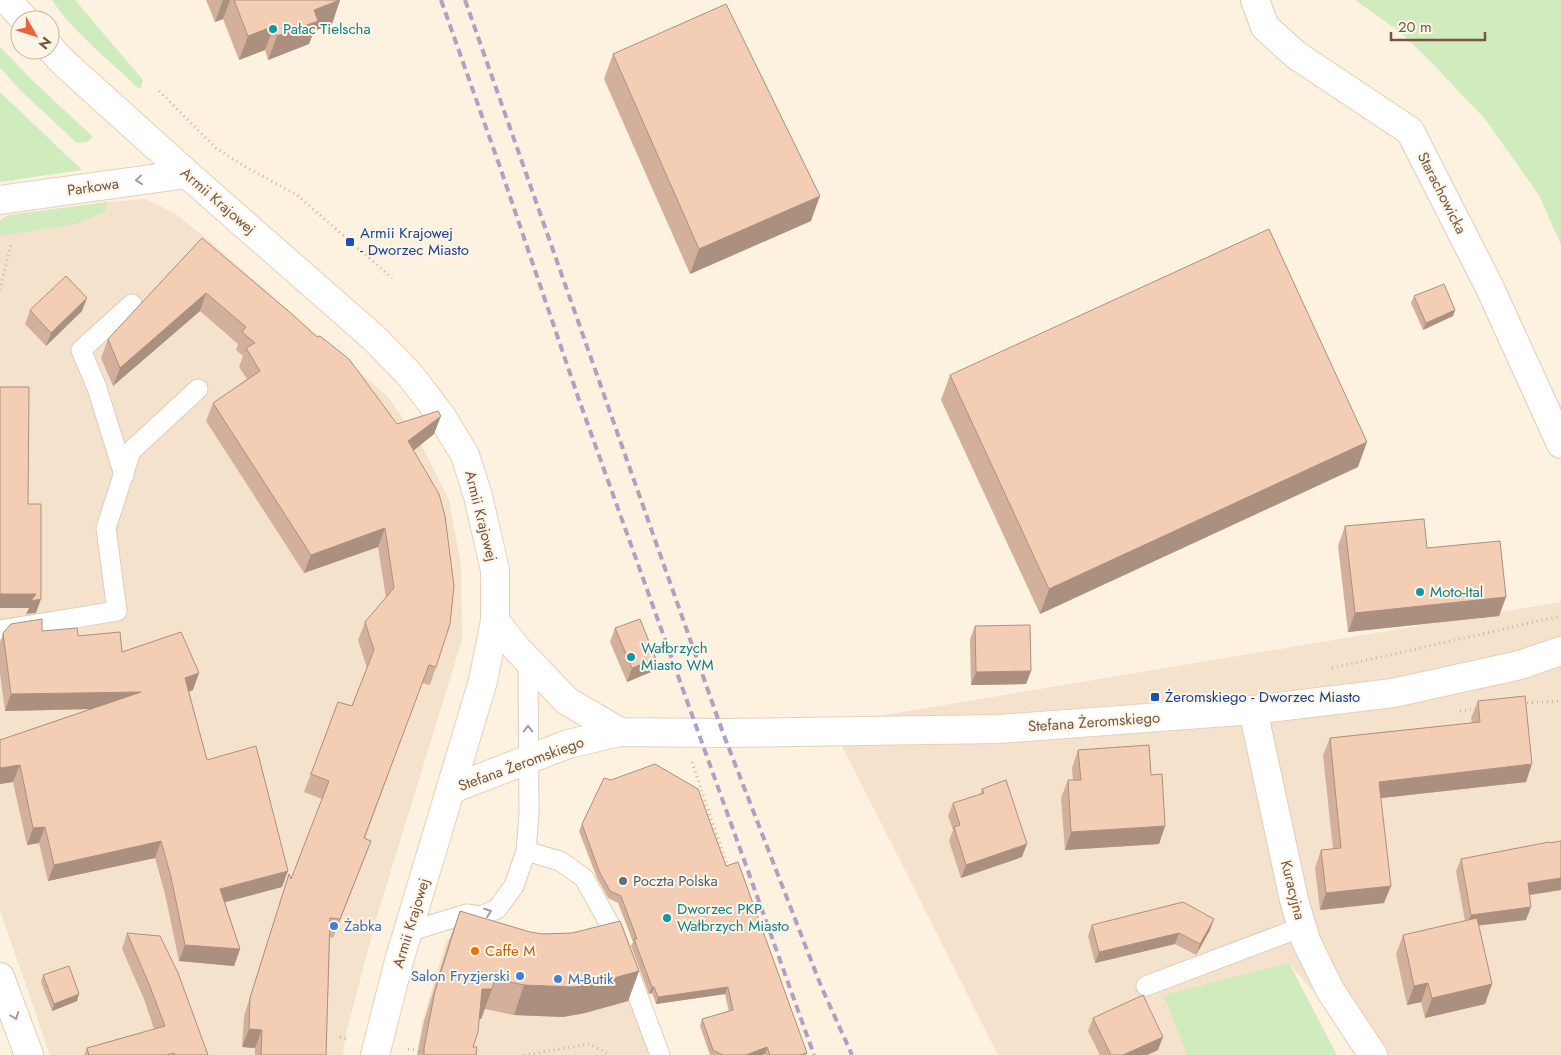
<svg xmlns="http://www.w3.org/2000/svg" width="1561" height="1055" font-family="Jost,sans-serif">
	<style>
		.residential { fill: #f5e2cd }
		.green { fill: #d0ebbd }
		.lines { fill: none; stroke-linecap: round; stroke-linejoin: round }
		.service-casing { stroke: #e1ccba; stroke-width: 21 }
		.minor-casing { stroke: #e1ccba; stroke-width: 30 }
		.secondary-casing { stroke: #e9cfba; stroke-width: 30 }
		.path { stroke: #d8b099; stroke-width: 3; stroke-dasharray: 1 4; stroke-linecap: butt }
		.service { stroke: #fff; stroke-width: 19 }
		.minor { stroke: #fff; stroke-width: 28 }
		.secondary { stroke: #fff; stroke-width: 28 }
		.rail { stroke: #b39ec6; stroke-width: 4; stroke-dasharray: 8 5; stroke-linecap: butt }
		.wall { fill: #d2b09c }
		.shaded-wall { fill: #ab907f }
		.building { fill: #f4cdb5; stroke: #ab907f }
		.oneway { stroke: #ac9a90 }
		.culture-dot { fill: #0f9aa8; stroke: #fff5e6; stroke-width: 2 }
		.transit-dot { fill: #1a4fb4; stroke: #fff5e6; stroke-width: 2 }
		.service-dot { fill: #5c6f8a; stroke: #fff5e6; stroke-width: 2 }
		.shop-dot { fill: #3f7fe0; stroke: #fff5e6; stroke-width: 2 }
		.food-dot { fill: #e8710a; stroke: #fff5e6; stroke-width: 2 }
		.labels { text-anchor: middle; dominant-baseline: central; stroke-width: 4; stroke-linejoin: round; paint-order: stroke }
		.culture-label { font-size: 15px; fill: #0d838f; stroke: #fff5e6; text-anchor: start }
		.street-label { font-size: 15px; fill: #745646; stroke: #fff5e6 }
		.transit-label { font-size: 15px; fill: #164399; stroke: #fff5e6; text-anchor: start }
		.service-label { font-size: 15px; fill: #4e5e75; stroke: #fff5e6; text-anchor: start }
		.shop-label { font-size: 15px; fill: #366cbe; stroke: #fff5e6; text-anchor: start }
		.food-label { font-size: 15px; fill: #c56008; stroke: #fff5e6; text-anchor: start }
	</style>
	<rect width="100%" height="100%" fill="#fdf1df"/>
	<path class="residential" d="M145,199L176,214L212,243L388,397L422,446L449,500L461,565L462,640L377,916L346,1033L343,1055H50L0,910V220L9,215L108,202Z
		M1561,602V1055H1366L1289,963L1187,1055H998L831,724Z
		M447,938L504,955L606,945L653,1055H417L422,1022Z"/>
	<path class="green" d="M52,0H75L143,80L141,88H138C110,61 73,32 52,0Z
		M1355,0H1561V245L1539,195L1485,119L1432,63L1400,32Z
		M0,47L31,79L93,137L87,142L77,143L21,91L0,68Z
		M0,92L82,170L0,182Z
		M108,202L105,211L80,223L0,236V220L9,215Z
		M1289,963L1337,1055H1187L1164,995Z"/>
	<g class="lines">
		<defs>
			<path id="service" d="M124,475L97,388L81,350L132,304
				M0,630L117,611L106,528L131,451L198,389
				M526,851L560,861L584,878L614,932L660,1055
				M408,932L466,914L481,916L497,909L514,886L526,851L529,814L528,660
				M1146,986L1302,927"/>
			<path id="minor" d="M1255,0L1265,27L1296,55L1410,131L1489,286L1561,444
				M1253,710L1294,900L1306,941L1330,990L1373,1055
				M0,977L29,1055"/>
			<path id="secondary" d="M7,0L25,20
				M50,48L64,63L187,174L374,338L410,375L442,417L465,455L478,496L495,570V621L483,681L399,961L375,1055
				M0,200L187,174
				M495,621L518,650L567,701L620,732
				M452,789L568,744L620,732L723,733L999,729L1253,710L1393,693L1520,665L1561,651"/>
		</defs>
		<use href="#service" class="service-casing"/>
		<use href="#minor" class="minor-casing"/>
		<use href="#secondary" class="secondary-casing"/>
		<path class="path" d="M159,91L216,148L244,166L297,195L392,278
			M0,290L11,244
			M1332,668L1561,616
			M1522,703L1561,701
			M1460,711L1478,708
			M692,762L728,868
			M340,1037L348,1039
			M408,1049L422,1051
			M524,1055L590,1044L610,1055"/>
		<use href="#service" class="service"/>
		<use href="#minor" class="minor"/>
		<use href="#secondary" class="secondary"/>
		<path class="rail" d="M441,0L500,167L578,397L814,1055
			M465,0L723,733L821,986L852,1055"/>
	</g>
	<path class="wall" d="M206,0H340L332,24L314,31L309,44L268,60L265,50L239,60L223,19L215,22Z
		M613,54L811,221L690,274L604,79Z
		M202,238L397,424L434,434L413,450L436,667L430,685L422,683L365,838L371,841L364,859L333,938L330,937L326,1055H255V1048L242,1047L244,1016L283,892L289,874L291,879L322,799L304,792L338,702L352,706L367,668L358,640L365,622L386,598L378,547L304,573L206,421L213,403L247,379L239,367L243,356L236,350L238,344L200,311L113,386L101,358L108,339Z
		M1414,296L1455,310L1453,316L1423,330L1411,303Z
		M30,310L82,311L46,346L25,324Z
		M950,375L1358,467L1040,614L941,400Z
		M1345,526L1427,548L1506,597L1499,616L1348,632L1338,546Z
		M975,626L1031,671L1026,684L971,685L970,639Z
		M615,628L651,672L627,682L610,642Z
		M42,631L78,636L122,652L193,690L189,692L207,760L282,887L225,902L240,949L234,966L179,961L165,894L155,858L48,881L39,843L27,845L13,782L0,784V740L90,709L5,711L0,673V643L3,633Z
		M1478,701L1526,782L1381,798L1384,903L1320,910L1315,868L1321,850L1333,849L1323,755L1330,738L1472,723L1471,718Z
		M1078,750L1151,775L1165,826L1159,844L1065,850L1061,798L1068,780H1073L1072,768Z
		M982,789L1022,857L961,878L949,841L953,830L948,816L953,803L980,794Z
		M582,824L726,866L807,1053L806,1055H765V1054L762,1055H710L700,1026L702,1019L729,1012L725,994L656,1004L652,993L649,994L631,946L633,942L618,903L608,898L597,878L579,831Z
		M1461,859L1561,890L1529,895L1526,920L1478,925L1492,984L1485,1004L1425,1018L1421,1002L1407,1005L1396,954L1403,935L1465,921L1456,871Z
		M460,911L639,971L628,1001L585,1013L563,1017L514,1015L485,1009L481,1019H479L473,1047L476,1055H417L424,1021L449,941Z
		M1092,925L1210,930L1196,955L1175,944L1095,963L1088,936Z
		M127,933L208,1055H84L87,1048L154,1029L144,999L122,949Z
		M43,975L77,1001L52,1011L41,982Z
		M1093,1018L1158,1050L1147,1055H1100L1088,1031Z"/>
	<path class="shaded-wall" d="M223,0H230L223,19L215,22Z
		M340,0L332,24L314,31L309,44L268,60L277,36L314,10Z
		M274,26L265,50L239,60L248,36Z
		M820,196L811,221L690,274L699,249Z
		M206,293L200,311L113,386L120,368Z
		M87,298L82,311L46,346L51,333Z
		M1455,310L1453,316L1423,330L1426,323Z
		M441,416L434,434L402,460L408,441Z
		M1367,442L1358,467L1040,614L1049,589Z
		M385,528L378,547L304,573L311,555Z
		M0,594H36L41,599L36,613L26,614L29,608H0Z
		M1506,597L1499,616L1348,632L1355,613Z
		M656,659L651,672L627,682L632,668Z
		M1031,671L1026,684L971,685L976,672Z
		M199,673L193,690L179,695L185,678Z
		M141,692L135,708L5,711L11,694Z
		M1532,764L1526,782L1373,799L1379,782Z
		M20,765L13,782L0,784V768Z
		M1165,826L1159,844L1065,850L1071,832Z
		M45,827L39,843L27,845L33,828Z
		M161,841L155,858L48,881L54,865Z
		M371,841L364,859L333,938L340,919Z
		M1027,844L1022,857L961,878L966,865Z
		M288,871L282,887L214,905L220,889Z
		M1561,878V890L1523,896L1528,883Z
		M1391,886L1384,903L1320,910L1326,893Z
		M1531,907L1526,920L1466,927L1471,915Z
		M1214,919L1210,930L1196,955L1200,944Z
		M1179,933L1175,944L1095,963L1099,952Z
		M185,945L240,949L234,966L179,961Z
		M639,971L628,1001L585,1013L563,1017L514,1015L524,985Z
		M1428,983L1421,1002L1407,1005L1414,986Z
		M1492,984L1485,1004L1425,1018L1432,998Z
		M652,987H654L652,993L649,994Z
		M728,987L725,994L656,1004L658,997Z
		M482,989H492L481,1019H471Z
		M79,994L77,1001L52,1011L54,1004Z
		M249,1029L262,1030L255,1048L242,1047Z
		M1163,1037L1158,1050L1147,1055H1123Z
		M767,1047L765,1054L762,1055H746Z"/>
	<path class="building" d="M234,0H340L314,10L318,21L277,36L274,26L248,36Z
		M726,4L820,196L699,249L613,54Z
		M1269,229L1367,442L1049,589L950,375Z
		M202,238L293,315L317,337L320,336L349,359L397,424L438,411L441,416L408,441L439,494L445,516L454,586L450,624L436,667L429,665L364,838L371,841L340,919L330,918L326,1055H261L262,1030L249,1029L250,998L289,874L291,879L329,781L311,774L338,702L352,706L374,650L365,622L394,588L385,528L311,555L213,403L260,371L246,348L255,343L242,332L246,327L206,293L120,368L108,339Z
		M66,276L87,298L51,333L30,310Z
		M1444,284L1455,310L1426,323L1414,296Z
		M0,387H29L28,504H41V599L31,601L36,594H0Z
		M1424,519L1427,548L1500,541L1506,597L1355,613L1345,526Z
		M42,619V631L77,628L78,636L120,632L122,652L181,632L199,673L185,678L207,760L256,746L288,871L220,889L240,949L185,945L171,877L161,841L54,865L45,827L33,828L20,765L0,768V740L141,692L11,694L3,633L11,624Z
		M640,619L656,659L632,668L615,628Z
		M1030,625L1031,671L976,672L975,626Z
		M1525,696L1532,764L1379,782L1391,886L1326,893L1321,850L1341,848L1330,738L1480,722L1478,701Z
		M1149,745L1151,775L1162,774L1165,826L1071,832L1068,780H1081L1078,750Z
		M655,764L698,789L726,866L738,862L807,1053L800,1055H770L767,1047L746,1055H723L713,1050L702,1019L733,1010L728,987L658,997L654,987H652L634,939H637L621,896L610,891L599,871L582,824L604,778L611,780Z
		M1006,780L1027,844L966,865L954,827L960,825L953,803L984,793L982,789Z
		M1561,841V878L1528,883L1531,907L1471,915L1461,859L1549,842V843Z
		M1183,902L1214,919L1200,944L1179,933L1099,952L1092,925Z
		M460,911L530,932L542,934L572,933L620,921L639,971L596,983L574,987L524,985L495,979L492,989H482L478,1032L473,1047H477L476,1055H424V1048L435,991Z
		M1477,918L1492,984L1432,998L1428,983L1414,986L1403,935Z
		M127,933L160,936L178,973L208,1055H175L174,1053L166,1055H89L87,1048L165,1026L149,984Z
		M69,966L79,994L54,1004L43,975Z
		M1143,995L1163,1037L1123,1055H1111L1093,1018Z"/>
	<defs><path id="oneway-chevron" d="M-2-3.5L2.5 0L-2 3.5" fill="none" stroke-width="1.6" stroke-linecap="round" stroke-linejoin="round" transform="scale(1.25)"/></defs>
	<g class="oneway">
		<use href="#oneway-chevron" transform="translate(139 180) rotate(173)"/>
		<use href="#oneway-chevron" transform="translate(528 729) rotate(-90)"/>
		<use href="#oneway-chevron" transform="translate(488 912) rotate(-20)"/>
		<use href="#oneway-chevron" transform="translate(15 1016) rotate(69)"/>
	</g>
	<g class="culture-dot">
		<circle cx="273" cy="29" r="5"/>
		<circle cx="1420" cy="592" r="5"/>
		<circle cx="631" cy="657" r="5"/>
		<circle cx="667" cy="918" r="5"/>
	</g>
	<g class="transit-dot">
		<rect x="345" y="237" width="10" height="10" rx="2.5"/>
		<rect x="1150" y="692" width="10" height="10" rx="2.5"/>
	</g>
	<circle class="service-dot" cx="623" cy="881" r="5"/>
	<g class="shop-dot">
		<circle cx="334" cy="926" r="5"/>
		<circle cx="520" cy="976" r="5"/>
		<circle cx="558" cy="979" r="5"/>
	</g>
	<circle class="food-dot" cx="475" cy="951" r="5"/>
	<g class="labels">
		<g class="culture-label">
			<text x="283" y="29">Pałac Tielscha</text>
			<text x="1430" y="592">Moto-Ital</text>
			<text x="641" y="648">Wałbrzych<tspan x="641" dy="17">Miasto WM</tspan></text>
			<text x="677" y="909">Dworzec PKP<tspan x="677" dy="17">Wałbrzych Miasto</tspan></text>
		</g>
		<g class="street-label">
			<text transform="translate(93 187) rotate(-8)">Parkowa</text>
			<text transform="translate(1442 193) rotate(63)">Starachowicka</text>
			<text transform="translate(218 201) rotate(41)">Armii Krajowej</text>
			<text transform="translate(481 516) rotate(76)">Armii Krajowej</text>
			<text transform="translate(1094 722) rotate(-4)">Stefana Żeromskiego</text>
			<text transform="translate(521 764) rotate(-20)">Stefana Żeromskiego</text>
			<text transform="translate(1293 890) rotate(76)">Kuracyjna</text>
			<text transform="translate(411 923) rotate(-73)">Armii Krajowej</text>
		</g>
		<g class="transit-label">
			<text x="360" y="233">Armii Krajowej<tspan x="360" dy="17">- Dworzec Miasto</tspan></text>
			<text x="1165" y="697">Żeromskiego - Dworzec Miasto</text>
		</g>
		<g class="service-label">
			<text x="633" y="881">Poczta Polska</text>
		</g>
		<g class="shop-label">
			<text x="344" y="926">Żabka</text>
			<text x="510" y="976" text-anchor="end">Salon Fryzjerski</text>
			<text x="568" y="979">M-Butik</text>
		</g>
		<g class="food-label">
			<text x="485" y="951">Caffe M</text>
		</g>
	</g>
	<g transform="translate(35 35) rotate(129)"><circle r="24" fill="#fff5e6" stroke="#c7b5a6"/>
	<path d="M0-4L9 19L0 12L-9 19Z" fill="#ed623d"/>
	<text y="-8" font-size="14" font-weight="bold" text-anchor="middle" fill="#745646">N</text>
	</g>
	<path d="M1391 32v8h94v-8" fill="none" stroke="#745646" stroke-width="2.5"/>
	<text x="1398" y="32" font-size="15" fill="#745646" stroke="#fff5e6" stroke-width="4" paint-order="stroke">20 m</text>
</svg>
